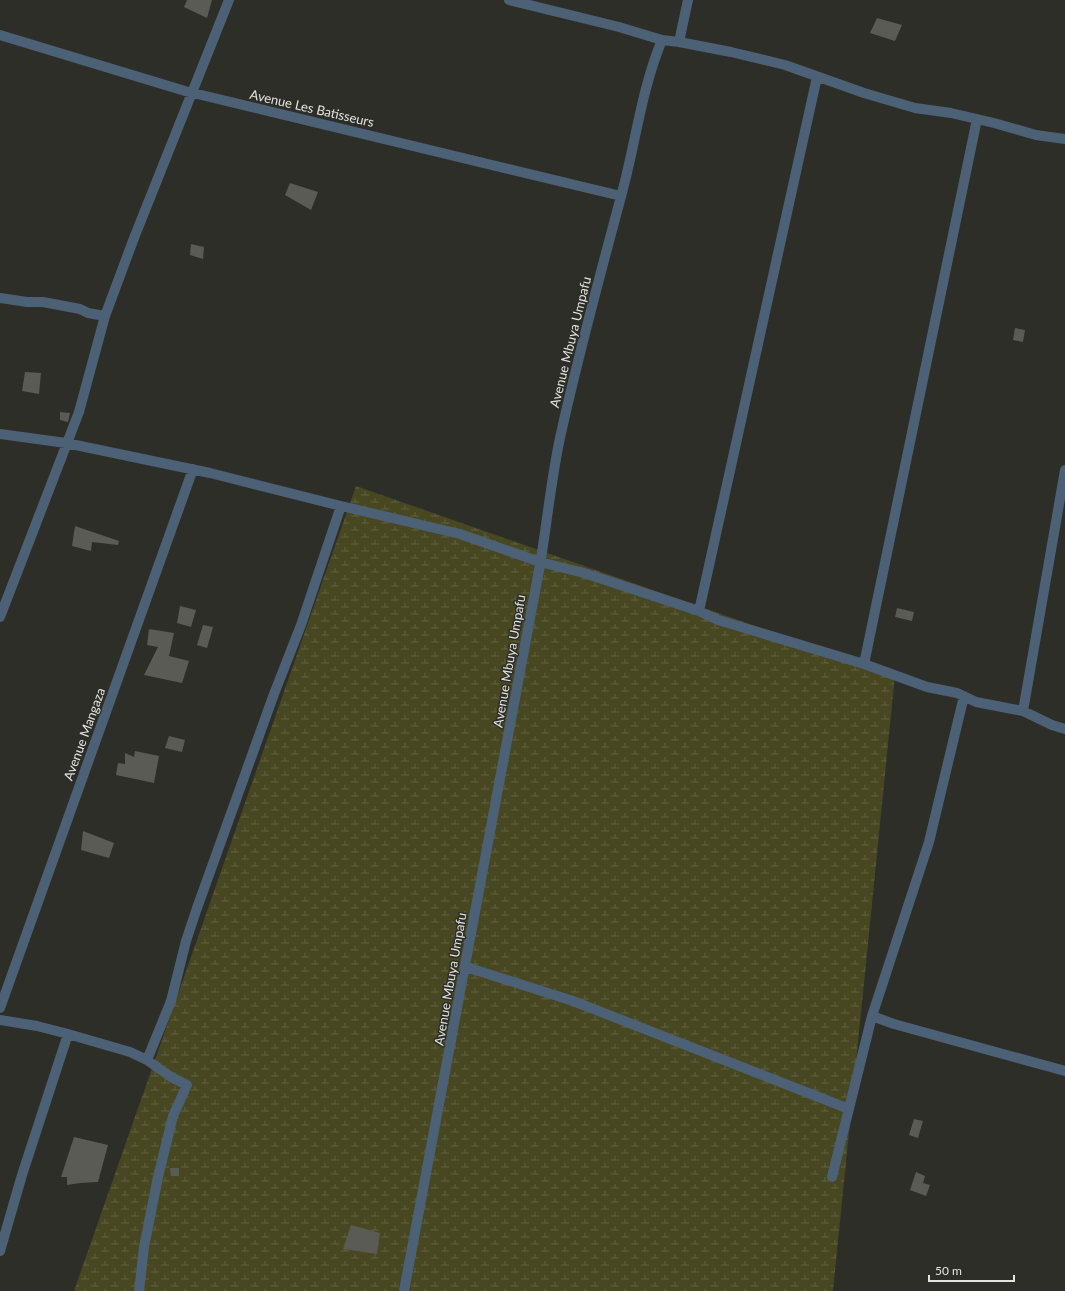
<svg xmlns="http://www.w3.org/2000/svg" width="1065" height="1291" font-family="Lato,sans-serif">
	<style>
		.wetland { fill: url(#wetland-marsh) }
		.building { fill: #5b5b55 }
		.lines { fill: none; stroke-linecap: round; stroke-linejoin: round }
		.minor { stroke: #4c6175; stroke-width: 10 }
		.labels { text-anchor: middle; dominant-baseline: central; stroke-width: 3; stroke-linejoin: round; paint-order: stroke }
		.street-label { font-size: 13px; fill: #e3e3e0; stroke: #2e2e29 }
	</style>
	<defs>
		<pattern id="wetland-marsh" width="20" height="14" patternUnits="userSpaceOnUse"><rect width="20" height="14" fill="#474722"/><path d="M1 5h8M5 5V1M11 12h8M15 12V8" fill="none" stroke="#616142"/></pattern>
	</defs>
	<rect width="100%" height="100%" fill="#2e2e29"/>
	<path class="wetland" d="M356,486L895,675L833,1291H74Z"/>
	<path class="building" d="M187,0H212L207,18L184,7Z
		M877,18L902,25L895,41L870,33Z
		M290,183L318,192L311,210L285,195Z
		M191,244L204,247L203,259L190,255Z
		M1015,328L1025,330L1023,342L1013,340Z
		M25,372L41,373L39,394L22,391Z
		M60,412L70,413L68,422L60,420Z
		M75,526L119,541L118,545L92,542L91,551L72,546Z
		M180,606L196,610L191,627L177,623Z
		M897,608L914,612L912,621L895,617Z
		M203,625L213,627L207,648L197,645Z
		M149,629L174,633L169,656L189,661L182,683L144,675L158,647L147,645Z
		M169,736L185,740L182,752L165,748Z
		M135,751L159,756L154,783L116,775L118,763L125,764V753L134,757Z
		M83,831L114,843L109,858L81,850Z
		M914,1119L923,1121L918,1138L909,1135Z
		M74,1137L108,1145L98,1182L80,1183L67,1185V1177H61Z
		M170,1168H179V1176H171Z
		M916,1172L925,1176L923,1183L930,1185L926,1196L910,1190Z
		M351,1225L380,1233L377,1254L343,1249Z"/>
	<g class="lines">
		<path class="minor" d="M509,0L619,27L662,40L679,42L731,52L785,65L864,93L915,108L951,113L994,123L1036,135L1065,139
			M0,35L185,91L621,196
			M679,42L688,0
			M0,298L27,302H43L80,309L88,313L105,316
			M0,434L66,443L210,473L341,506L460,534L540,562L584,573L699,611L718,620L864,664L927,687L957,693L976,702L1023,711L1052,725L1065,729
			M699,611L817,77
			M0,617L79,412L105,316L134,238L229,0
			M864,664L977,119
			M1023,711L1065,470
			M466,967L573,1001L849,1109
			M0,1008L193,469
			M872,1016L894,1024L1065,1071
			M0,1020L37,1026L68,1034L130,1052L147,1060L171,1077L187,1085L173,1116L158,1177L144,1247L139,1291
			M147,1060L171,1001L186,941L197,908L274,694L301,625L341,506
			M832,1177L872,1016L929,842L964,696
			M0,1251L22,1175L68,1034
			M404,1291C451,1049 496,807 540,565C547,523 551,480 560,438C578,355 601,272 623,189C636,140 642,88 662,40"/>
	</g>
	<g class="labels">
		<g class="street-label">
			<text transform="translate(312 108) rotate(13)">Avenue Les Batisseurs</text>
			<text transform="translate(570 342) rotate(-76)">Avenue Mbuya Umpafu</text>
			<text transform="translate(509 661) rotate(-80)">Avenue Mbuya Umpafu</text>
			<text transform="translate(84 734) rotate(-70)">Avenue Mangaza</text>
			<text transform="translate(450 979) rotate(-80)">Avenue Mbuya Umpafu</text>
		</g>
	</g>
	<path d="M929 1275v6h85v-6" fill="none" stroke="#e3e3e0" stroke-width="2"/>
	<text x="935" y="1275" font-size="12" fill="#e3e3e0" stroke="#2e2e29" stroke-width="3" paint-order="stroke">50 m</text>
</svg>
